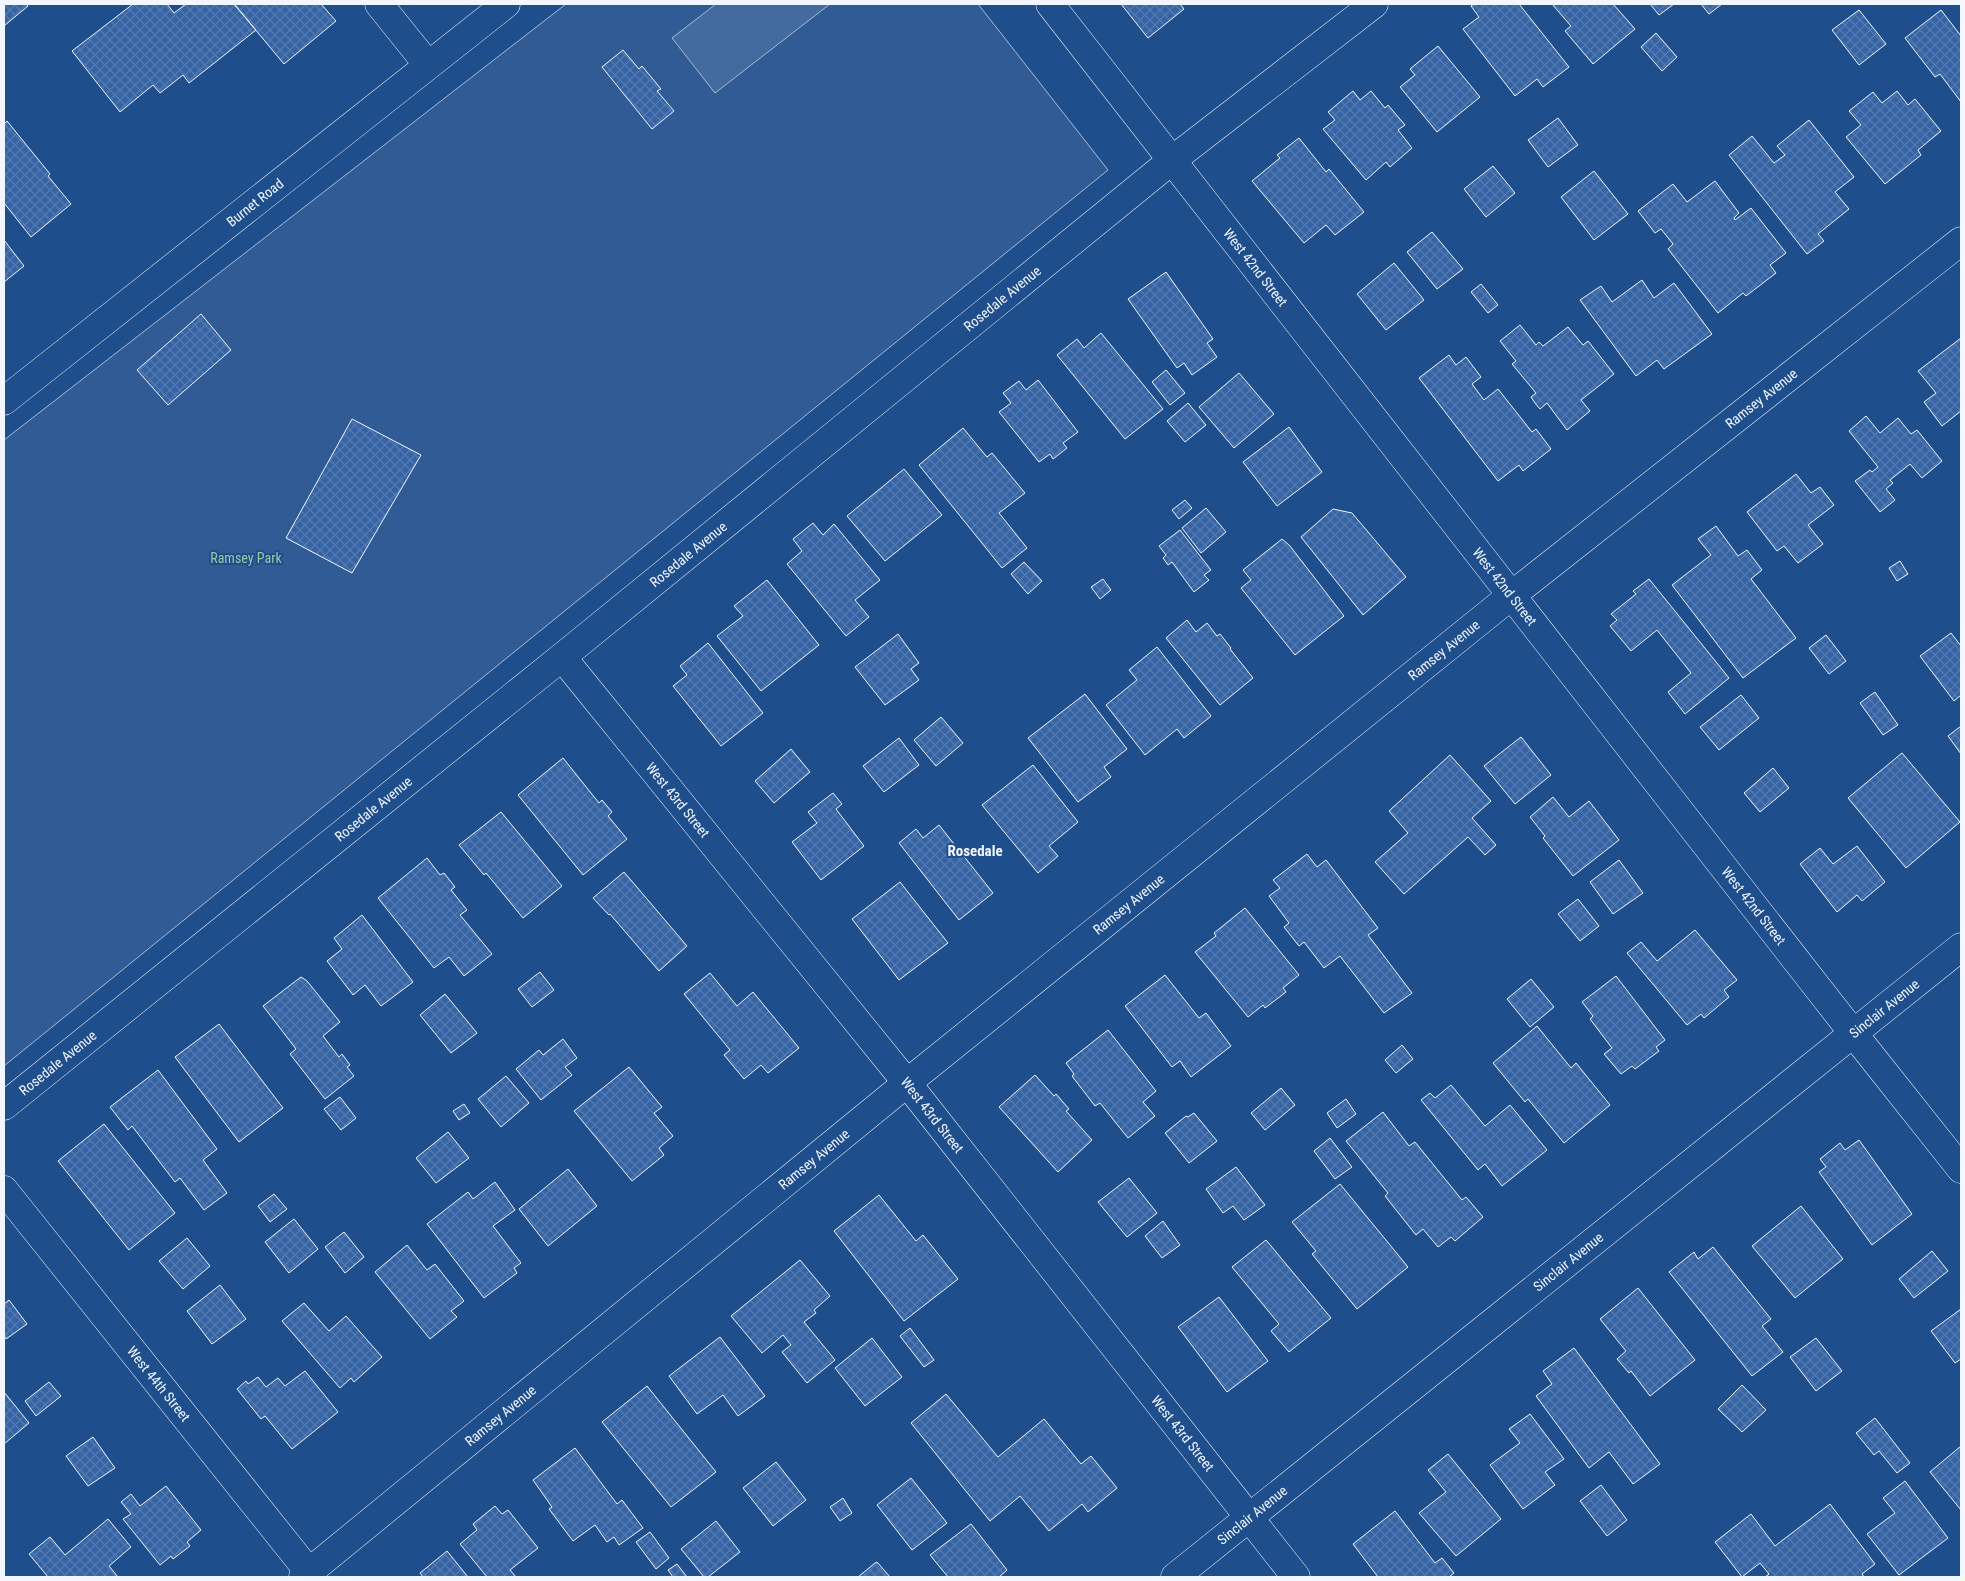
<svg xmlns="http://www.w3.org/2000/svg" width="1965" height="1581" font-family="'Roboto Condensed',sans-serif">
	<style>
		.built { fill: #305b95; stroke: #a8bbd7 }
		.water { fill: #446ba0; stroke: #a8bbd7 }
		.building { fill: url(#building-cross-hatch); stroke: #f2f6ff }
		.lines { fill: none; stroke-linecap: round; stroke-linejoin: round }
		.minor-casing { stroke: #f2f6ff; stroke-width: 29 }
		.minor { stroke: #1f4e8c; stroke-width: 28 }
		.labels { text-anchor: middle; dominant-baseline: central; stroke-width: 4; stroke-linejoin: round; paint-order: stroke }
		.street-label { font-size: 14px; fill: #f2f6ff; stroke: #1f4e8c }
		.park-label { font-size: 14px; fill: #97c8a6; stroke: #1f4e8c }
		.neighbourhood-label { font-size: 15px; font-weight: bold; fill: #f2f6ff; stroke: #1f4e8c }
	</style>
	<defs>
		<pattern id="building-cross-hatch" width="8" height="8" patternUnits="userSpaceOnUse" patternTransform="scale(1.25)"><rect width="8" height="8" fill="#3563a3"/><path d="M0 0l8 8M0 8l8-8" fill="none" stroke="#537ab1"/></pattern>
	</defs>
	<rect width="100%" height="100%" fill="#1f4e8c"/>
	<path class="built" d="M566,4H978L1108,170L4,1066V440Z"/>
	<path class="water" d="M716,4H830L715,93L672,38Z"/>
	<path class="building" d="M4,4H26L28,6L4,26Z
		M133,4H167L174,13L186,4H234L256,30L189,83L183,75L160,93L153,85L120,112L72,51Z
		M234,4H321L336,21L284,64Z
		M1121,4H1180L1184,9L1148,38Z
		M1474,4H1519L1569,67L1543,87L1537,79L1515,96L1463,29L1479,17L1471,6Z
		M1552,4H1613L1635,29L1593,64L1565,31L1571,26Z
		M1650,4H1674L1659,15Z
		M1701,4H1722L1709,14Z
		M1859,10L1886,44L1859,65L1832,30Z
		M1941,10L1961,36V102L1940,74L1935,77L1905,38Z
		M1656,33L1677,57L1662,71L1641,47Z
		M1438,46L1480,97L1437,132L1400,87L1415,75L1410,69Z
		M623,50L639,69L642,66L661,89L657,91L674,111L652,129L602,67Z
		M1353,91L1360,100L1371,91L1385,108L1388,105L1405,125L1398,130L1412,148L1390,167L1386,162L1366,180L1323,129L1335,120L1328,112Z
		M1897,91L1908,105L1915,99L1941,131L1918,150L1921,155L1885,184L1846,137L1861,125L1849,111L1873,92L1882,103Z
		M1558,118L1578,145L1548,167L1528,140Z
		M1809,120L1854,177L1835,192L1849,209L1818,234L1824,241L1807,254L1729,155L1752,136L1774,163L1785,155L1777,146Z
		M7,121L50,174L48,176L71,204L31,237L4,203V124Z
		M1299,138L1326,172L1329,169L1364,212L1335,235L1326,225L1304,243L1252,181L1280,158L1277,155Z
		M1493,166L1515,193L1486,217L1464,189Z
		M1594,171L1628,214L1594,240L1561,197Z
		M1715,181L1739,213L1734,218L1735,220L1751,208L1786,253L1770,265L1776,273L1746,296L1743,293L1718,313L1668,249L1673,244L1661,229L1655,233L1638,211L1673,184L1687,202Z
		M1432,232L1463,269L1437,289L1407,252Z
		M4,240L24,266L4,282Z
		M1394,263L1424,300L1386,330L1357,294Z
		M1166,272L1213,339L1207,343L1217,357L1192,375L1184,363L1177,368L1128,299Z
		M1642,280L1654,298L1674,283L1712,334L1664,369L1657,360L1636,376L1580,300L1601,286L1612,302Z
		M1481,284L1498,305L1488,313L1471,292Z
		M201,314L231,350L168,405L137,370Z
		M1520,325L1536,345L1539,342L1543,346L1568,327L1583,345L1588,341L1614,374L1581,400L1590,411L1567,430L1547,403L1540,409L1535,403L1531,397L1536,393L1512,364L1516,361L1500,341Z
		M1101,333L1163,409L1125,439L1057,355L1077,339L1084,348Z
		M1961,338V411L1942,426L1924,402L1936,393L1918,371Z
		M1449,355L1456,365L1466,357L1481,377L1472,384L1484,400L1498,389L1532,432L1536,429L1551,449L1523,471L1519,465L1498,481L1419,378Z
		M1166,370L1185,393L1170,405L1152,382Z
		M1239,373L1274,414L1234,448L1199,407Z
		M1038,380L1078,432L1063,443L1067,448L1053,459L1050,454L1039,462L999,412L1011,403L1003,393L1019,381L1026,390Z
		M1188,403L1206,425L1185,442L1167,421Z
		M1866,416L1880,433L1898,418L1911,434L1917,430L1942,461L1922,478L1910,464L1890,480L1893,483L1886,489L1895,500L1880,512L1855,481L1870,470L1872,472L1878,467L1849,431Z
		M352,419L421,455L352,573L286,538Z
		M1289,427L1322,472L1277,506L1243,462Z
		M963,428L987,457L992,453L1025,493L999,513L1027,548L1002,568L919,465Z
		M904,469L942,515L885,561L847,516Z
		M1796,474L1811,493L1820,487L1834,505L1808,525L1823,544L1798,563L1784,546L1777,551L1747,512Z
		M1185,500L1192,508L1179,519L1172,510Z
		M1206,508L1226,532L1201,553L1182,528Z
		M1333,509L1352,513L1406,577L1363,615L1301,537Z
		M813,523L823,535L834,524L880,580L855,600L869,617L846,636L787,564L802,551L793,539Z
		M1716,526L1738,556L1747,550L1762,570L1751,579L1796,638L1743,678L1672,585L1711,555L1698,539Z
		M1180,530L1211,570L1204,575L1209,580L1194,592L1172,562L1168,565L1163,558L1166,555L1159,546Z
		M1282,539L1290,546L1344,616L1295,655L1241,588L1251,580L1243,570Z
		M1900,561L1908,574L1897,581L1889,568Z
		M1024,562L1042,581L1028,594L1011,574Z
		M1103,579L1111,590L1100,599L1091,587Z
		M1649,579L1729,678L1685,714L1668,692L1691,673L1657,630L1631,651L1610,626L1617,620L1611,614L1636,594L1633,591Z
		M767,580L819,645L761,691L717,636L743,616L734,606Z
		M1187,620L1196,632L1207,623L1217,636L1220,634L1231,648L1230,649L1253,678L1220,705L1166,638Z
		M1951,633L1961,646V695L1954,701L1920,656Z
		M898,634L919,663L911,669L919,680L885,705L855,667Z
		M1826,635L1846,661L1829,674L1809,648Z
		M708,643L763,713L721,746L673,686L687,675L680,666Z
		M1157,647L1211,716L1184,738L1177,729L1145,755L1106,705L1137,680L1129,670Z
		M1875,692L1898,725L1883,735L1860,703Z
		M1085,694L1127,749L1104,767L1111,777L1078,802L1028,738Z
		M1741,695L1759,718L1719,750L1700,727Z
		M941,717L963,743L936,766L914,740Z
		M1961,726V754L1948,736Z
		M1521,737L1551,775L1515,804L1484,766Z
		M899,738L919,765L884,792L863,766Z
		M791,749L810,772L774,803L755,781Z
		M1902,753L1960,822L1906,868L1848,798Z
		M1450,755L1491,801L1472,818L1496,845L1485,855L1468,837L1404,894L1375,862L1408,833L1389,811Z
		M563,758L599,803L602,800L612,812L608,816L627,839L583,875L518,795Z
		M1033,765L1078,822L1049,846L1058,856L1038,873L982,805Z
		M1773,768L1789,788L1760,812L1744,793Z
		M833,793L842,804L836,809L864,846L821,880L792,842L817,823L808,812Z
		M1553,797L1569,817L1589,801L1619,840L1573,876L1543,838L1545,836L1530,817Z
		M501,812L562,886L523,918L486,873L484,875L459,845Z
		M939,825L993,893L959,920L899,843L916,829L923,838Z
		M1857,846L1885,882L1862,901L1857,895L1837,912L1800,864L1820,848L1833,864Z
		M1307,854L1317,867L1326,860L1378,928L1368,935L1412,993L1384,1013L1340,956L1324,968L1304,942L1299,946L1284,927L1289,923L1269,896L1280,888L1273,880Z
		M427,858L440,875L444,873L455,887L451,890L467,910L460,915L492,954L464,976L449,957L434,968L378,898Z
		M1619,860L1643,893L1613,914L1590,882Z
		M624,872L687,946L659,971L610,914L609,915L593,898Z
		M900,882L948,943L899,980L852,919Z
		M1578,899L1599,926L1580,941L1558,914Z
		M1245,908L1299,975L1283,988L1286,992L1265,1008L1263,1005L1248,1017L1195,952L1216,936L1214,933L1219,929Z
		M362,915L413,982L381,1006L365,985L353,995L327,961L342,949L334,938Z
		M1695,930L1737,980L1724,990L1729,997L1704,1018L1701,1014L1687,1025L1627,953L1641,942L1657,961Z
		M540,972L554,990L532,1007L518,989Z
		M710,973L737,1006L753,992L799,1048L768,1073L761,1065L744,1079L724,1055L730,1050L684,994Z
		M1165,975L1199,1018L1206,1013L1231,1046L1191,1077L1180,1061L1172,1067L1125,1006Z
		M1616,976L1665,1040L1656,1047L1659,1051L1635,1069L1632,1066L1621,1074L1604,1054L1612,1048L1590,1019L1593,1016L1582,1002Z
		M301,977L307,981L340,1022L323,1036L339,1057L342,1054L350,1065L347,1067L354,1076L325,1099L290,1054L296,1049L263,1006Z
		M1531,979L1554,1007L1530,1027L1507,999Z
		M445,994L477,1033L451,1053L420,1015Z
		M219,1024L283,1108L239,1142L175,1057Z
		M1537,1026L1571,1068L1576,1063L1610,1105L1564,1143L1528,1099L1525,1102L1493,1063Z
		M1108,1030L1156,1091L1143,1102L1155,1116L1128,1138L1100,1103L1095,1106L1072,1076L1074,1074L1066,1063Z
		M563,1039L577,1058L565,1067L572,1075L541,1100L516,1069L539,1050L543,1055Z
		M1402,1045L1413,1059L1396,1073L1385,1060Z
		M629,1067L662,1107L654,1113L673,1136L659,1148L664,1155L632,1181L574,1111Z
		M158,1070L217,1149L203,1160L227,1193L204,1210L180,1178L175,1182L132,1126L128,1130L110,1107Z
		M1035,1075L1054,1096L1056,1094L1069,1109L1066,1111L1092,1140L1058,1172L999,1107Z
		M506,1076L529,1103L501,1127L478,1099Z
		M1451,1085L1485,1126L1510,1105L1547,1150L1502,1186L1485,1164L1478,1170L1421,1100L1430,1093L1435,1098Z
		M1281,1088L1295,1105L1265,1130L1251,1113Z
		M340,1097L356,1118L341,1130L324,1109Z
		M1346,1099L1356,1114L1337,1128L1327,1113Z
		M464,1104L470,1113L459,1120L453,1111Z
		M1383,1112L1409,1146L1415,1142L1462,1200L1466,1197L1483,1217L1455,1241L1451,1237L1438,1247L1423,1229L1416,1235L1385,1196L1388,1193L1346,1141Z
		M1194,1113L1217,1141L1189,1163L1165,1133L1186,1116L1188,1117Z
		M104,1124L175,1213L129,1250L58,1161Z
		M448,1132L469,1158L436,1183L416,1158Z
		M1330,1138L1352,1167L1335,1179L1314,1151Z
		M1859,1140L1912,1214L1872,1245L1819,1172L1826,1167L1820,1159L1840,1143L1845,1150Z
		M1236,1167L1265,1205L1244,1220L1233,1206L1223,1213L1206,1189Z
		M568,1169L597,1206L548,1246L519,1209Z
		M1129,1178L1157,1213L1127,1237L1098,1202Z
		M495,1182L515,1210L493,1226L521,1263L514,1268L517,1273L484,1298L427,1224L468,1192L473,1199Z
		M1340,1184L1408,1267L1357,1309L1312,1254L1316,1251L1292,1222Z
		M274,1194L287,1209L270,1222L258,1206Z
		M879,1195L916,1241L923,1235L958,1279L904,1321L834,1231Z
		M1801,1206L1843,1259L1795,1298L1752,1246Z
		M294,1219L318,1249L289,1273L265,1242Z
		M1163,1221L1180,1245L1162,1258L1145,1236Z
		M344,1232L364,1257L345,1273L325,1247Z
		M187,1238L210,1266L183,1289L159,1261Z
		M1266,1240L1331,1318L1289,1352L1271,1331L1279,1324L1232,1267Z
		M407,1245L427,1270L435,1264L464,1301L451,1311L457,1317L430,1339L375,1272Z
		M1713,1247L1771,1319L1762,1326L1783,1352L1752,1376L1669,1272L1694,1252L1698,1259Z
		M1932,1251L1948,1271L1914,1298L1899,1279Z
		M800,1260L830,1296L814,1310L816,1313L804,1322L835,1360L807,1383L782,1352L791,1345L783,1335L762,1353L731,1316Z
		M220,1285L246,1319L212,1344L187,1311Z
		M1638,1288L1695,1360L1650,1396L1631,1371L1629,1373L1617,1359L1626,1351L1600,1319Z
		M1219,1297L1268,1361L1227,1392L1178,1327Z
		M9,1300L27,1324L6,1339L4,1336V1304Z
		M304,1303L329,1331L346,1316L382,1357L354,1382L351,1378L340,1388L282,1321Z
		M1961,1309V1359L1955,1363L1931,1331Z
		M910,1328L934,1360L924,1367L900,1336Z
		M720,1337L765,1396L738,1416L723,1395L697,1414L669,1376Z
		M872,1338L902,1377L865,1406L835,1368Z
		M1816,1338L1842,1371L1816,1391L1790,1357Z
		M1574,1348L1660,1464L1633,1484L1609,1452L1589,1468L1536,1396L1552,1384L1543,1371Z
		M305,1371L338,1412L292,1449L265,1416L261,1419L237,1389L246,1381L248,1384L258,1377L266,1387L278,1378L285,1386Z
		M49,1382L61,1396L36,1416L25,1401Z
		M1742,1385L1766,1410L1742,1432L1718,1409Z
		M647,1386L716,1472L671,1507L602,1422Z
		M4,1392L29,1423L4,1444Z
		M946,1394L998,1457L1044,1419L1081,1464L1091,1456L1117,1488L1088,1512L1082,1504L1049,1531L1020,1496L990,1521L911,1423Z
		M1530,1414L1564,1459L1545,1472L1555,1485L1523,1509L1490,1465L1520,1443L1509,1429Z
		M1875,1418L1910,1463L1897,1473L1879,1451L1874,1455L1856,1433Z
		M93,1437L115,1468L88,1486L66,1456Z
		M1961,1446V1510L1930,1472Z
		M575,1448L617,1504L622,1500L643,1528L619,1545L614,1537L607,1542L595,1525L573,1541L549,1509L552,1507L533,1480Z
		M1448,1454L1501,1519L1456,1556L1419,1513L1446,1492L1428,1470Z
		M776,1462L806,1500L773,1526L743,1488Z
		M911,1478L947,1523L912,1550L877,1505Z
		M1905,1481L1948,1538L1899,1575L1867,1534L1895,1513L1883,1498Z
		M1601,1485L1627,1520L1607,1536L1580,1501Z
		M166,1486L201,1530L187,1542L190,1546L173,1559L171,1556L160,1565L123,1519L131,1514L121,1502L131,1494L140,1506Z
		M843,1498L852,1513L840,1521L830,1507Z
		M1830,1504L1875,1564L1862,1574L1864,1577H1765L1769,1574L1760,1563L1742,1577L1715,1542L1751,1514L1775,1546Z
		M495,1506L502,1514L508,1510L538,1548L510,1570L516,1577H487L460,1544L477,1530L473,1524Z
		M1395,1511L1435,1563L1442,1558L1454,1573L1449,1577H1378L1353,1544Z
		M108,1519L131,1547L109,1566L118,1577H48L29,1554L50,1537L65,1555Z
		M716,1521L740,1552L708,1577H704L681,1549Z
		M971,1524L1007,1570L999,1577H948L930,1555Z
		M650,1532L669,1558L656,1569L636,1542Z
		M447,1551L468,1577H423L420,1573Z
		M877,1562L890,1577H858L875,1563Z
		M677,1564L687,1577H673L668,1570Z"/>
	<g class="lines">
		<defs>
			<g id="minor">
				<path d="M379,4L428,65"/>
				<path id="s1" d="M1050,4L1853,1033L1961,1169"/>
				<path id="s2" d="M4,401L506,4"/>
				<path id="s3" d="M562,657L907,1083L1296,1577"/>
				<path id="s4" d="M4,1106L562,657L1171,161L1374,4"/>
				<path id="s5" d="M4,1190L313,1577"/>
				<path id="s6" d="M303,1577L907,1083L1512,595L1961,241"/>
				<path id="s7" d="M1175,1577L1961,947"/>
			</g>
		</defs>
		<use href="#minor" class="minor-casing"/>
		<use href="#minor" class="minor"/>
	</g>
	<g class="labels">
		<g class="street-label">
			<text stroke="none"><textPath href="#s2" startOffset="320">Burnet Road</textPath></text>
			<text stroke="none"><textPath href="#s1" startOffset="334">West 42nd Street</textPath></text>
			<text stroke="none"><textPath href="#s4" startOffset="1284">Rosedale Avenue</textPath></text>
			<text stroke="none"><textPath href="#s6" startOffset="1875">Ramsey Avenue</textPath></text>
			<text stroke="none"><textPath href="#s4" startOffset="879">Rosedale Avenue</textPath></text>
			<text stroke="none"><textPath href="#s1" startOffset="739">West 42nd Street</textPath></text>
			<text stroke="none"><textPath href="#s6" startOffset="1470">Ramsey Avenue</textPath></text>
			<text stroke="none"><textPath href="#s3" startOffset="184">West 43rd Street</textPath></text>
			<text stroke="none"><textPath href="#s4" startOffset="474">Rosedale Avenue</textPath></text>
			<text stroke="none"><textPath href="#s6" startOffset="1065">Ramsey Avenue</textPath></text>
			<text stroke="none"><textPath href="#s1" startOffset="1144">West 42nd Street</textPath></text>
			<text stroke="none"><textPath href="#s7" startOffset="909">Sinclair Avenue</textPath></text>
			<text stroke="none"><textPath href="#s4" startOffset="69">Rosedale Avenue</textPath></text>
			<text stroke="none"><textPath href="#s3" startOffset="589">West 43rd Street</textPath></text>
			<text stroke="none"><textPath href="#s6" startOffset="660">Ramsey Avenue</textPath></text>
			<text stroke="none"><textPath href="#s7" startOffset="504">Sinclair Avenue</textPath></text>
			<text stroke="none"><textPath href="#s5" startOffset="248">West 44th Street</textPath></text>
			<text stroke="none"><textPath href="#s6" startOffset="255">Ramsey Avenue</textPath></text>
			<text stroke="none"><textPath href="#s3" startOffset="994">West 43rd Street</textPath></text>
			<text stroke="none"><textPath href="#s7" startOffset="99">Sinclair Avenue</textPath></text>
		</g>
		<g class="park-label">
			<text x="246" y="558">Ramsey Park</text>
		</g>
		<g class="neighbourhood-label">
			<text x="975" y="851">Rosedale</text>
		</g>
	</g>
	<rect width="1965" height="1581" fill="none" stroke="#f2f6ff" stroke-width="10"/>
</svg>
